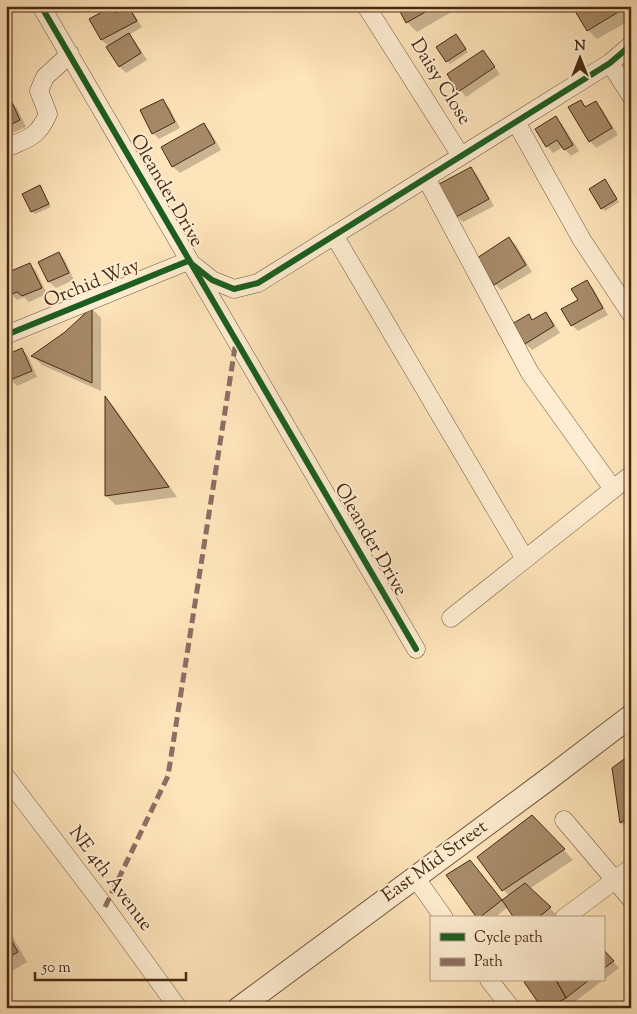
<svg xmlns="http://www.w3.org/2000/svg" width="637" height="1014" font-family="'Sorts Mill Goudy',serif">
	<style>
		.shadow { fill: #0003 }
		.building { fill: #a78a69; stroke: #482911 }
		.lines { fill: none; stroke-linecap: round; stroke-linejoin: round }
		.minor-casing { stroke: #76583b; stroke-width: 19 }
		.tertiary-casing { stroke: #76583b; stroke-width: 24 }
		.path { stroke: #482911; stroke-width: 3; stroke-dasharray: 4 2.5; stroke-linecap: butt }
		.minor { stroke: #feedd2; stroke-width: 18 }
		.tertiary { stroke: #feedd2; stroke-width: 22 }
		.quiet { stroke: #8d6e63; stroke-width: 5; stroke-dasharray: 10 5; stroke-linecap: butt }
		.cycleway-casing { stroke: #feedd2; stroke-width: 9 }
		.cycleway { stroke: #1b5e20; stroke-width: 6 }
		.labels { text-anchor: middle; dominant-baseline: central; stroke-width: 4; stroke-linejoin: round; paint-order: stroke }
		.street-label { font-size: 19px; fill: #482911; stroke: #feedd2 }
	</style>
	<rect width="100%" height="100%" fill="#fee4ba"/>
	<filter id="stains"><feTurbulence type="fractalNoise" baseFrequency=".004" numOctaves="4"/><feColorMatrix values="0 0 0 0 .2 0 0 0 0 .09 0 0 0 0 .02 0 0 0 .5 -.17"/></filter>
	<radialGradient id="worn" r=".72"><stop offset=".6" stop-color="#630" stop-opacity="0"/><stop offset="1" stop-color="#630" stop-opacity=".3"/></radialGradient>
	<path class="shadow" d="M398,6H462L417,32L407,22Z
		M574,6H631V12L626,15L629,21L597,39L588,30Z
		M111,8L116,14L128,8L134,14L142,27L129,35L135,41L147,60L126,73L120,67L108,48L109,47L102,40L90,20Z
		M456,35L468,52L450,64L447,61Z
		M483,52L500,74L466,97L448,74Z
		M162,100L169,107L180,128L159,139L153,133Z
		M10,101L17,108L26,127L6,136V103Z
		M580,101L587,108L596,103L602,109L618,135L596,148L590,141Z
		M555,118L562,124L579,151L571,156L563,147L553,153L547,146Z
		M204,125L210,131L221,150L180,173L173,167L163,148Z
		M471,168L477,175L494,206L463,222L457,216Z
		M605,181L619,202L605,211L602,208Z
		M40,187L51,207L35,214L32,211Z
		M509,238L516,245L532,272L501,290L495,284Z
		M59,253L65,260L74,280L56,288L49,282L40,262Z
		M30,264L36,271L47,294L29,302L24,297L17,300L11,294Z
		M587,282L593,288L608,315L578,331L572,325Z
		M92,309L101,318V391L42,365L33,356L66,333Z
		M546,314L552,320L560,333L532,350L526,344L529,316L534,321Z
		M22,349L28,356L37,377L17,386L11,379Z
		M106,399L114,407L177,497L116,505L106,496Z
		M631,756V832H630L621,823L614,768Z
		M542,826L573,860L529,889L556,914L552,918H516L508,907L494,918H478L476,868L503,901L510,896L503,890Z
		M6,925L27,962L6,975Z
		M603,950L619,968L572,1004L566,1008H543L530,980H603Z"/>
	<path class="building" d="M128,6L137,21L101,40L89,19L111,7L115,13Z
		M397,6H436L406,23Z
		M572,6H618L620,11L587,31Z
		M129,33L141,53L119,67L106,47Z
		M456,34L466,49L446,62L436,47Z
		M483,50L495,67L458,92L447,74Z
		M163,99L175,122L152,134L140,110Z
		M11,100L20,120L6,127V102Z
		M581,100L585,107L596,101L612,128L589,142L568,107Z
		M556,116L573,145L564,150L557,140L546,147L535,129Z
		M204,123L215,143L172,167L161,147Z
		M471,167L489,199L456,217L439,184Z
		M605,179L617,199L601,209L589,189Z
		M40,185L49,204L31,212L22,194Z
		M509,237L526,265L494,285L477,258Z
		M59,252L69,273L48,282L38,262Z
		M30,263L42,288L22,296L17,292L10,295L6,287V273Z
		M587,280L603,308L571,326L561,309L578,300L571,289Z
		M92,307V383L31,356L65,332Z
		M546,312L554,326L525,344L512,324L529,314L532,320Z
		M22,348L32,371L10,380L6,372V355Z
		M105,396L169,487L105,496Z
		M631,754V816L620,823L612,768Z
		M532,815L565,849L502,891L477,857Z
		M470,860L502,900L479,918H477L446,875Z
		M525,883L551,907L538,918H514L502,900Z
		M6,931L18,952L6,959Z
		M603,949L614,961L603,969Z
		M527,980H556L566,998L548,1008H542L524,982Z
		M556,980H589L566,998Z"/>
	<g class="lines">
		<defs>
			<path id="minor" d="M41,6L416,649
				M366,6L461,156
				M610,63L631,96
				M516,122L582,240L631,314
				M6,148C29,138 37,138 48,114L39,91L45,77L70,54
				M426,178L530,373L613,489
				M334,235L525,559
				M6,335L188,261L212,280L234,289L258,283L610,63L631,45
				M451,618L631,475
				M6,777L105,907L178,1008
				M564,820L631,899
				M415,877L444,918
				M564,918L631,868
				M489,980L511,1008"/>
			<path id="tertiary" d="M239,1008L547,780L631,716"/>
		</defs>
		<use href="#minor" class="minor-casing"/>
		<use href="#tertiary" class="tertiary-casing"/>
		<path class="path" d="M626,1008L631,1004"/>
		<use href="#minor" class="minor"/>
		<use href="#tertiary" class="tertiary"/>
		<path class="quiet" d="M105,907L168,776L236,341"/>
		<defs>
			<path id="cycleway" d="M41,6L416,649
				M6,335L188,261L212,280L234,289L258,283L610,63L631,45"/>
		</defs>
		<use href="#cycleway" class="cycleway-casing"/>
		<use href="#cycleway" class="cycleway"/>
	</g>
	<g class="labels">
		<g class="street-label">
			<text transform="translate(440 82) rotate(58)">Daisy Close</text>
			<text transform="translate(166 191) rotate(60)">Oleander Drive</text>
			<text transform="translate(92 284) rotate(-22)">Orchid Way</text>
			<text transform="translate(370 540) rotate(60)">Oleander Drive</text>
			<text transform="translate(435 862) rotate(-36)">East Mid Street</text>
			<text transform="translate(110 879) rotate(53)">NE 4th Avenue</text>
		</g>
	</g>
	<rect width="637" height="1014" fill="none" stroke="#fee4ba" stroke-width="25"/>
	<rect x="8" y="8" width="622" height="999" fill="none" stroke="#482911" stroke-width="2.5"/>
	<rect x="12" y="12" width="612" height="989" fill="none" stroke="#482911"/>
	<rect x="430" y="916" width="175" height="65" fill="#feedd2" stroke="#b59f85"/>
	<rect x="440" y="933" width="25" height="8" fill="#1b5e20" stroke="#b59f85"/>
	<text x="474" y="942" font-size="15" fill="#482911">Cycle path</text>
	<rect x="440" y="958" width="25" height="8" fill="#8d6e63" stroke="#b59f85"/>
	<text x="474" y="966" font-size="15" fill="#482911">Path</text>
	<g transform="translate(580 58)" stroke="#feedd2" stroke-width="4" paint-order="stroke">
	<path d="M0-4L9 19L0 12L-9 19Z" fill="#482911"/>
	<text y="-8" font-size="14" font-weight="bold" text-anchor="middle" fill="#482911">N</text>
	</g>
	<path d="M35 972v8h151v-8" fill="none" stroke="#482911" stroke-width="2.5"/>
	<text x="42" y="972" font-size="15" fill="#482911" stroke="#feedd2" stroke-width="4" paint-order="stroke">50 m</text>
	<rect width="100%" height="100%" filter="url(#stains)"/>
	<rect width="100%" height="100%" fill="url(#worn)"/>
</svg>
